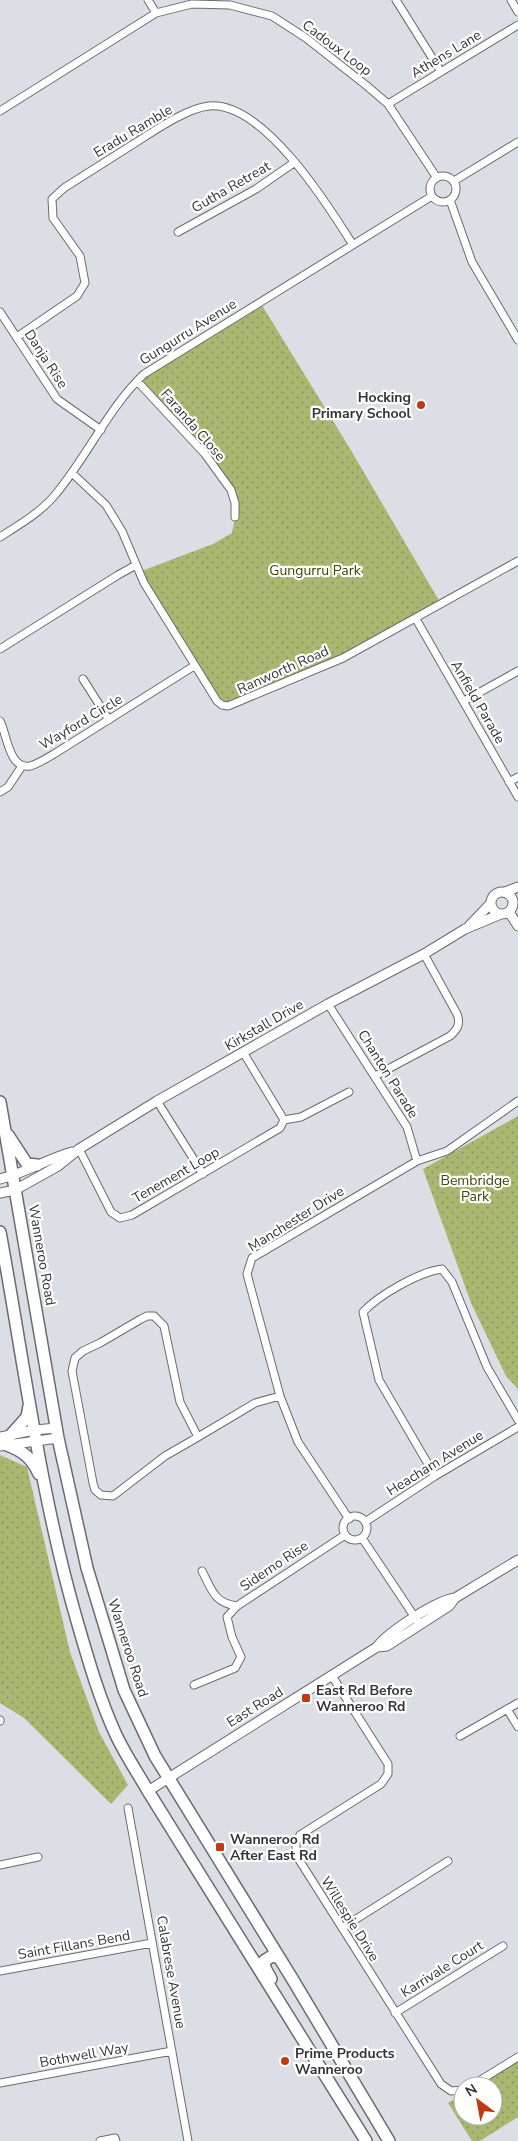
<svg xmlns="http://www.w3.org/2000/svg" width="518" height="2141" font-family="'Nunito Sans',sans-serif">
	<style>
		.park { fill: url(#park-dots) }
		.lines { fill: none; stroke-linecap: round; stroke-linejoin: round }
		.minor-casing { stroke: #6a6b72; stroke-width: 9 }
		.tertiary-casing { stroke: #6a6b72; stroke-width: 11 }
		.trunk-casing { stroke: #6a6b72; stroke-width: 14 }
		.minor { stroke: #fff; stroke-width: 7 }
		.tertiary { stroke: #fff; stroke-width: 9 }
		.trunk { stroke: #fff; stroke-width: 11 }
		.poi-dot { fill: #c13812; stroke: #fff; stroke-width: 2 }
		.labels { text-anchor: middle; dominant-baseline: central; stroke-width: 4.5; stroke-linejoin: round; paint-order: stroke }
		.street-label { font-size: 14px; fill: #343538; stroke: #fff }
		.poi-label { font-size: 14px; font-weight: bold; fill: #343538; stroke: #fff; text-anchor: start }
		.park-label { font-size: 14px; fill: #414901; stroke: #fff }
	</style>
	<defs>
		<pattern id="park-dots" width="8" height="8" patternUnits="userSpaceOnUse" patternTransform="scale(1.25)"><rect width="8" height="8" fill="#aab770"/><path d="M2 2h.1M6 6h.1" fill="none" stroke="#8b965d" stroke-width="1.8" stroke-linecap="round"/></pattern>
	</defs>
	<rect width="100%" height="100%" fill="#dcdee6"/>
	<path class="park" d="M260,302L349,447L441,604L343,658L222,705L139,572L213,544L232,533L235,517L231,490L205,454L137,381Z
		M518,1116V1389L506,1376L471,1303L423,1169Z
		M0,1455L27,1467L70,1652L99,1732L128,1785L111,1804L24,1718L0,1703Z
		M518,2060V2117L480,2141H472L448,2103L463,2094V2116H493V2086H477Z"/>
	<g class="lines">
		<defs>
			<path id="minor" d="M148,0L156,13
				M396,0L441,72
				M511,0L518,12
				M388,104L518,25
				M0,111L156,13L192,4L230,5L272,16L306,38L367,86L388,104L437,178
				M430 189a13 13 0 1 1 26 0a13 13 0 1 1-26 0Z
				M454,181L518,142
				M450,200L472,262L518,340
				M178,232L256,189L295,162
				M0,312L57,399L101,430
				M17,337L77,296L85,283L80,256L53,218L52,199L64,188C88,173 111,158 135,143C154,131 187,108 209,106C263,101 328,205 353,245
				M137,381L205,454L231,490L235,503V517
				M72,473L106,505L122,531L144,583L217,701L222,705L228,706L343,658L518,561
				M0,537C19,525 41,512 55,495C87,457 109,407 144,374L432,196
				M416,619L518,797
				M0,649L118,575L136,565
				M83,679L109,720
				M464,701L518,671
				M0,721C7,734 9,770 30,766C38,764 47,758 54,754L194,666
				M509,782L518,777
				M0,792L8,787L22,766
				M328,1004L407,1127L417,1161
				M375,1076L450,1036C457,1030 461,1024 457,1014L424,954
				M157,1101L203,1174
				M284,1120L301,1117L349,1092
				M79,1149L111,1212L120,1218L132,1215L280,1128L284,1120L243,1052
				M198,1437L180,1402L164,1326L154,1316H147L141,1319L100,1343L83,1351L75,1358L72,1371L93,1483L95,1490L101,1495L113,1496L165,1456L198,1437L255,1403L280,1396
				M435,1476L379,1380L363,1312C379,1295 419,1272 442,1269L452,1282L487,1367L518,1420
				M343 1528a12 12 0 1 1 24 0a12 12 0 1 1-24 0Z
				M349,1519L298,1442L280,1396L247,1274L252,1258L417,1161L447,1151L518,1101
				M365,1522L435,1476L518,1427
				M362,1538L420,1625
				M202,1571C212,1590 214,1603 237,1606L345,1535
				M332,1676L388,1764V1774L381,1784L300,1835L296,1843V1855L441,2084L451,2091L463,2090
				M194,1685L235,1668L241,1657L232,1637L227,1617L237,1606
				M507,1709L518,1727
				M0,1720V1721
				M460,1736L518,1703
				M128,1808L188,2141
				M0,1865L38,1857
				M342,1928L448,1861
				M0,1971L152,1943
				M395,2013L503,1946
				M0,2083L172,2051
				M471,2086L518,2057
				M100,2141L115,2138L116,2141"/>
			<path id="tertiary" d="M491 903a11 11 0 1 1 22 0a11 11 0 1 1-22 0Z
				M505,892L518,887
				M509,912L518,926
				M469,926L490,904
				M0,1179C25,1173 47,1159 72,1152
				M0,1193L15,1190L58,1166L79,1149L157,1101L328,1004L424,954L465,929L501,914
				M0,1437L34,1430L57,1428
				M0,1446L58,1438
				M377,1647L387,1646L449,1606L455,1598L518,1560
				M148,1791L377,1647C388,1632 437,1600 455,1598"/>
			<path id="trunk" d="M0,1102L58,1438L87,1568L124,1690L155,1756L293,1980L389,2141
				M8,1135L27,1164L37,1165
				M0,1232C24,1362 40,1494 77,1621C88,1659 99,1698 116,1735C125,1754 137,1772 148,1791L366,2141
				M11,1435L27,1417L29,1406
				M7,1445C23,1451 32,1458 39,1474
				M271,1979L265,1968L264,1961L272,1956L279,1958"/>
		</defs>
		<use href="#minor" class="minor-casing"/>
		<use href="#tertiary" class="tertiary-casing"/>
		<use href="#trunk" class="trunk-casing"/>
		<use href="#minor" class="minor"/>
		<use href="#tertiary" class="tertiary"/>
		<use href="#trunk" class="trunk"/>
	</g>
	<g class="poi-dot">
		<circle cx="421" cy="405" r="5"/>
		<rect x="301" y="1693" width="10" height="10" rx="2.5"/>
		<rect x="215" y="1842" width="10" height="10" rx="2.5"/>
		<circle cx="285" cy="2061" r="5"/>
	</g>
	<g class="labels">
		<g class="street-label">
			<text transform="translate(337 48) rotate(37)">Cadoux Loop</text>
			<text transform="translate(446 54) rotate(-31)">Athens Lane</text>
			<text transform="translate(133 131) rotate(-31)">Eradu Ramble</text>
			<text transform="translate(231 187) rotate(-30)">Gutha Retreat</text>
			<text transform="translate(188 332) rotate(-32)">Gungurru Avenue</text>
			<text transform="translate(46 359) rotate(57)">Danja Rise</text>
			<text transform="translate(193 425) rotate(49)">Faranda Close</text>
			<text transform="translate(283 670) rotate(-24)">Ranworth Road</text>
			<text transform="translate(478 702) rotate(60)">Anfield Parade</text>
			<text transform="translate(81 722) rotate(-31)">Wayford Circle</text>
			<text transform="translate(264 1025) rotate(-30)">Kirkstall Drive</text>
			<text transform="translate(388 1074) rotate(58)">Chanton Parade</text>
			<text transform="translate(176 1175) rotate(-30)">Tenement Loop</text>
			<text transform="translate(296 1219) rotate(-32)">Manchester Drive</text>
			<text transform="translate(42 1255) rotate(80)">Wanneroo Road</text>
			<text transform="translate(435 1463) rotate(-32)">Heacham Avenue</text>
			<text transform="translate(274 1566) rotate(-34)">Siderno Rise</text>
			<text transform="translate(128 1648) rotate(72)">Wanneroo Road</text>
			<text transform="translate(255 1707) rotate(-32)">East Road</text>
			<text transform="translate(350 1919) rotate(58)">Willespie Drive</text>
			<text transform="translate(74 1945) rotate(-10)">Saint Fillans Bend</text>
			<text transform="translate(442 1969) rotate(-32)">Karrivale Court</text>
			<text transform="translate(171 1972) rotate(80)">Calabrese Avenue</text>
			<text transform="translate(84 2055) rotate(-10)">Bothwell Way</text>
		</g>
		<g class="poi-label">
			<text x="411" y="397" text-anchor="end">Hocking<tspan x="411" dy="16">Primary School</tspan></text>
			<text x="316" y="1690">East Rd Before<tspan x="316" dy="16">Wanneroo Rd</tspan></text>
			<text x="230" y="1839">Wanneroo Rd<tspan x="230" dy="16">After East Rd</tspan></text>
			<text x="295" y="2053">Prime Products<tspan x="295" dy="16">Wanneroo</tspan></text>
		</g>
		<g class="park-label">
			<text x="315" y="570">Gungurru Park</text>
			<text x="475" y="1180">Bembridge<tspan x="475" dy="16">Park</tspan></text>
		</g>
	</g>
	<g transform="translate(478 2101) rotate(328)"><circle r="24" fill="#ffffff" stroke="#aeaeaf"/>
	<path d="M0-4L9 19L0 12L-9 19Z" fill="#c13812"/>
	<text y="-8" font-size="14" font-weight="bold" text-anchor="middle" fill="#343538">N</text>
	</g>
</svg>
